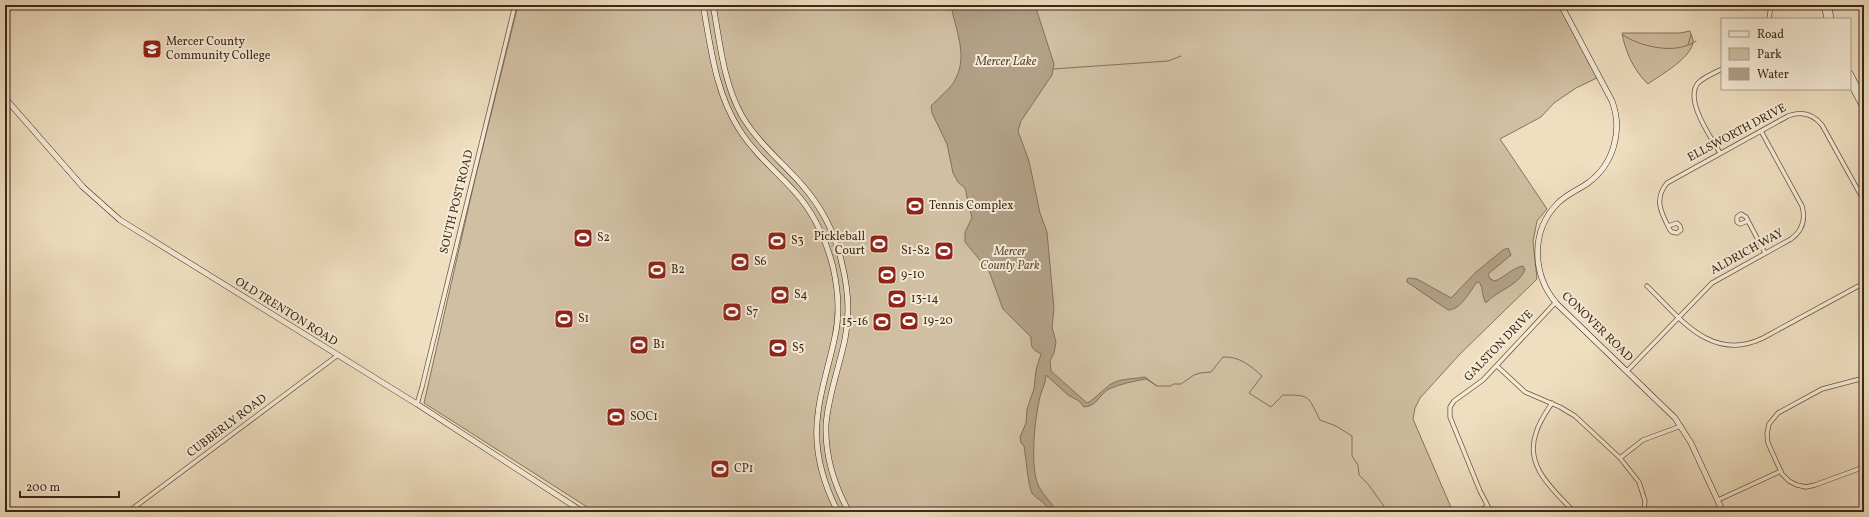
<svg xmlns="http://www.w3.org/2000/svg" width="1869" height="517" font-family="Vollkorn,serif">
	<style>
		.green { fill: #d1bfa3; stroke: #86745e }
		.water { fill: #b2a087; stroke: #83705b }
		.lines { fill: none; stroke-linecap: round; stroke-linejoin: round }
		.stream { stroke: #83705b; stroke-width: 1 }
		.street-casing { stroke: #695642; stroke-width: 5 }
		.secondary-casing { stroke: #3c2818; stroke-width: 6 }
		.street { stroke: #f5ead6; stroke-width: 3.5 }
		.secondary { stroke: #f5ead6; stroke-width: 5 }
		.labels { text-anchor: middle; dominant-baseline: central; stroke-width: 4; stroke-linejoin: round; paint-order: stroke }
		.poi-label { font-size: 12px; fill: #3c2818; stroke: #f5ead6; text-anchor: start }
		.street-label { font-size: 12px; fill: #3c2818; stroke: #f5ead6 }
		.park-label { font-size: 12px; font-style: italic; fill: #614e3b; stroke: #f5ead6 }
		.water-label { font-size: 13px; font-style: italic; fill: #5f4c39; stroke: #f5ead6 }
	</style>
	<rect width="100%" height="100%" fill="#efdec0"/>
	<filter id="stains"><feTurbulence type="fractalNoise" baseFrequency=".005" numOctaves="4"/><feColorMatrix values="0 0 0 0 .2 0 0 0 0 .09 0 0 0 0 .02 0 0 0 .5 -.17"/></filter>
	<radialGradient id="worn" r=".72"><stop offset=".6" stop-color="#630" stop-opacity="0"/><stop offset="1" stop-color="#630" stop-opacity=".3"/></radialGradient>
	<path class="green" d="M518,5H1561L1599,77L1576,88L1554,103L1541,117L1500,139L1547,209L1537,221L1533,241L1537,279L1460,354L1420,398L1415,408L1413,419L1453,512H595L424,403L475,179Z
		M1690,31C1691,34 1692,37 1693,40C1694,57 1660,75 1648,84C1634,71 1625,51 1622,33H1680Z"/>
	<path class="water" d="M951,5H1035L1054,64L1052,75L1021,121L1018,131L1029,161L1040,213L1047,232L1054,309L1052,327L1056,342L1054,353L1050,361L1051,371L1087,403C1091,402 1105,388 1111,384C1121,378 1135,379 1145,377L1157,386L1146,379C1134,381 1120,384 1109,389C1099,394 1098,406 1084,407L1079,401L1068,395L1046,375C1046,382 1043,387 1041,393C1035,414 1029,467 1039,487C1044,496 1052,503 1057,512H1049C1048,503 1037,500 1032,493C1028,486 1026,457 1024,446L1021,443L1020,437L1026,423L1027,409L1034,389L1036,370L1041,354C1032,349 1031,348 1031,337L1003,309L989,271L965,242V232L972,218L965,188L958,182L953,173L947,144L932,113L931,106C938,98 952,88 956,78C968,54 955,29 951,5Z
		M1508,248L1511,255L1488,274L1490,279L1495,281C1505,277 1512,268 1523,266L1525,270C1518,286 1498,290 1487,302H1485C1482,295 1483,289 1480,283L1477,282C1470,291 1461,310 1448,310L1407,282V279L1409,278L1417,279L1451,298L1476,272L1503,250Z"/>
	<g class="lines">
		<path class="stream" d="M1623,35C1639,46 1670,53 1688,45L1691,35
			M1689,45L1696,41
			M1053,69L1168,61L1181,56
			M1157,386H1171L1173,384H1181L1194,375L1200,373L1211,372L1223,357C1239,356 1251,366 1262,376L1249,393L1271,407L1283,395C1312,395 1307,396 1320,420L1336,426L1352,436V456L1358,465L1359,475L1368,484L1388,512"/>
		<defs>
			<path id="street" d="M1793,5L1826,6
				M1769,19L1771,5
				M1720,153C1711,137 1684,100 1698,83C1704,77 1714,73 1722,69
				M1748,221L1740,224L1737,222V217L1741,214L1746,217L1765,253
				M1668,226L1677,223L1680,226L1681,230L1677,233L1672,232L1670,230C1662,214 1653,200 1667,183L1788,116C1801,111 1813,114 1822,125L1864,201
				M1647,286C1680,318 1711,363 1763,338L1864,283
				M1497,366L1525,392L1560,407L1575,416L1620,458L1639,482L1645,501L1644,512
				M1627,371L1712,283L1791,239C1802,231 1806,220 1802,206L1761,131
				M1864,378L1822,389L1778,413L1769,424L1767,434L1768,443L1782,474L1789,481L1797,485L1806,487L1815,485L1864,467
				M1552,403C1546,412 1539,422 1536,433C1524,467 1554,490 1574,512
				M417,404L422,387L515,5
				M1620,458L1643,440L1681,426
				M1718,500L1781,471
				M128,512L338,355
				M1478,512L1487,506
				M1491,512L1480,491L1450,417V407L1454,401L1483,380L1556,302"/>
			<path id="secondary" d="M703,5C711,48 715,91 739,129C754,153 776,171 795,192C814,213 826,240 833,267C838,289 840,314 835,336C830,362 821,387 818,413C813,448 822,481 838,512
				M713,5C720,42 723,82 742,116C758,143 783,163 803,186C822,208 836,236 842,264C848,288 850,315 845,339C839,368 828,396 826,425C825,457 834,485 849,512
				M1561,5L1612,101C1623,130 1614,164 1588,183C1578,190 1567,194 1558,203C1530,231 1532,275 1557,304L1675,418L1691,443L1723,512
				M1824,5L1827,19
				M1829,5L1831,19
				M1850,73L1864,100
				M1850,83L1864,109
				M5,98L83,187L120,220L417,404L583,512"/>
		</defs>
		<use href="#street" class="street-casing"/>
		<use href="#secondary" class="secondary-casing"/>
		<use href="#street" class="street"/>
		<use href="#secondary" class="secondary"/>
	</g>
	<defs>
		<symbol id="university-square" viewBox="-11 -11 22 22"><rect x="-9" y="-9" width="18" height="18" rx="4" fill="#8f2418" stroke="#f5ead6"/><path d="M0-5L7-2L0 1L-7-2ZM-4 1L0 2.5L4 1V4Q0 6-4 4Z" fill="#fff"/></symbol>
		<symbol id="stadium-square" viewBox="-11 -11 22 22"><rect x="-9" y="-9" width="18" height="18" rx="4" fill="#8f2418" stroke="#f5ead6"/><path d="M0-5a6.5 5 0 1 0 0 10a6.5 5 0 1 0 0-10ZM-3.5-1.8h7v3.6h-7Z" fill="#fff"/></symbol>
	</defs>
	<g fill-rule="evenodd">
		<use href="#university-square" x="141" y="38" width="22" height="22"/>
		<use href="#stadium-square" x="904" y="195" width="22" height="22"/>
		<use href="#stadium-square" x="572" y="227" width="22" height="22"/>
		<use href="#stadium-square" x="766" y="230" width="22" height="22"/>
		<use href="#stadium-square" x="868" y="233" width="22" height="22"/>
		<use href="#stadium-square" x="933" y="240" width="22" height="22"/>
		<use href="#stadium-square" x="729" y="251" width="22" height="22"/>
		<use href="#stadium-square" x="646" y="259" width="22" height="22"/>
		<use href="#stadium-square" x="876" y="264" width="22" height="22"/>
		<use href="#stadium-square" x="769" y="284" width="22" height="22"/>
		<use href="#stadium-square" x="886" y="288" width="22" height="22"/>
		<use href="#stadium-square" x="721" y="301" width="22" height="22"/>
		<use href="#stadium-square" x="553" y="308" width="22" height="22"/>
		<use href="#stadium-square" x="898" y="310" width="22" height="22"/>
		<use href="#stadium-square" x="871" y="311" width="22" height="22"/>
		<use href="#stadium-square" x="628" y="334" width="22" height="22"/>
		<use href="#stadium-square" x="767" y="337" width="22" height="22"/>
		<use href="#stadium-square" x="605" y="406" width="22" height="22"/>
		<use href="#stadium-square" x="709" y="458" width="22" height="22"/>
	</g>
	<g class="labels">
		<g class="poi-label">
			<text x="166" y="42">Mercer County<tspan x="166" dy="14">Community College</tspan></text>
			<text x="929" y="206">Tennis Complex</text>
			<text x="865" y="237" text-anchor="end">Pickleball<tspan x="865" dy="14">Court</tspan></text>
			<text x="597" y="238">S2</text>
			<text x="791" y="241">S3</text>
			<text x="930" y="251" text-anchor="end">S1-S2</text>
			<text x="754" y="262">S6</text>
			<text x="671" y="270">B2</text>
			<text x="901" y="275">9-10</text>
			<text x="794" y="295">S4</text>
			<text x="911" y="299">13-14</text>
			<text x="746" y="312">S7</text>
			<text x="578" y="319">S1</text>
			<text x="923" y="321">19-20</text>
			<text x="868" y="322" text-anchor="end">15-16</text>
			<text x="653" y="345">B1</text>
			<text x="792" y="348">S5</text>
			<text x="630" y="417">SOC1</text>
			<text x="734" y="469">CP1</text>
		</g>
		<g class="street-label">
			<text transform="translate(1737 133) rotate(-28)">ELLSWORTH DRIVE</text>
			<text transform="translate(457 202) rotate(-76)">SOUTH POST ROAD</text>
			<text transform="translate(1747 252) rotate(-29)">ALDRICH WAY</text>
			<text transform="translate(286 312) rotate(32)">OLD TRENTON ROAD</text>
			<text transform="translate(1597 327) rotate(44)">CONOVER ROAD</text>
			<text transform="translate(1499 346) rotate(-46)">GALSTON DRIVE</text>
			<text transform="translate(227 426) rotate(-37)">CUBBERLY ROAD</text>
		</g>
		<g class="park-label">
			<text x="1010" y="252">Mercer<tspan x="1010" dy="14">County Park</tspan></text>
		</g>
		<g class="water-label">
			<text x="1006" y="62">Mercer Lake</text>
		</g>
	</g>
	<rect width="1869" height="517" fill="none" stroke="#efdec0" stroke-width="20"/>
	<rect x="6" y="6" width="1857" height="505" fill="none" stroke="#3c2818" stroke-width="2"/>
	<rect x="10" y="10" width="1849" height="497" fill="none" stroke="#3c2818"/>
	<rect x="1721" y="18" width="130" height="72" fill="#f5ead6" stroke="#ab9c8a"/>
	<rect x="1729" y="31" width="20" height="6" fill="#f5ead6" stroke="#ab9c8a"/>
	<text x="1757" y="38" font-size="12" fill="#3c2818">Road</text>
	<rect x="1729" y="48" width="20" height="12" fill="#d1bfa3" stroke="#ab9c8a"/>
	<text x="1757" y="58" font-size="12" fill="#3c2818">Park</text>
	<rect x="1729" y="68" width="20" height="12" fill="#b2a087" stroke="#ab9c8a"/>
	<text x="1757" y="78" font-size="12" fill="#3c2818">Water</text>
	<path d="M20 491v6h99v-6" fill="none" stroke="#3c2818" stroke-width="2"/>
	<text x="26" y="491" font-size="12" fill="#3c2818" stroke="#f5ead6" stroke-width="3" paint-order="stroke">200 m</text>
	<rect width="100%" height="100%" filter="url(#stains)"/>
	<rect width="100%" height="100%" fill="url(#worn)"/>
</svg>
